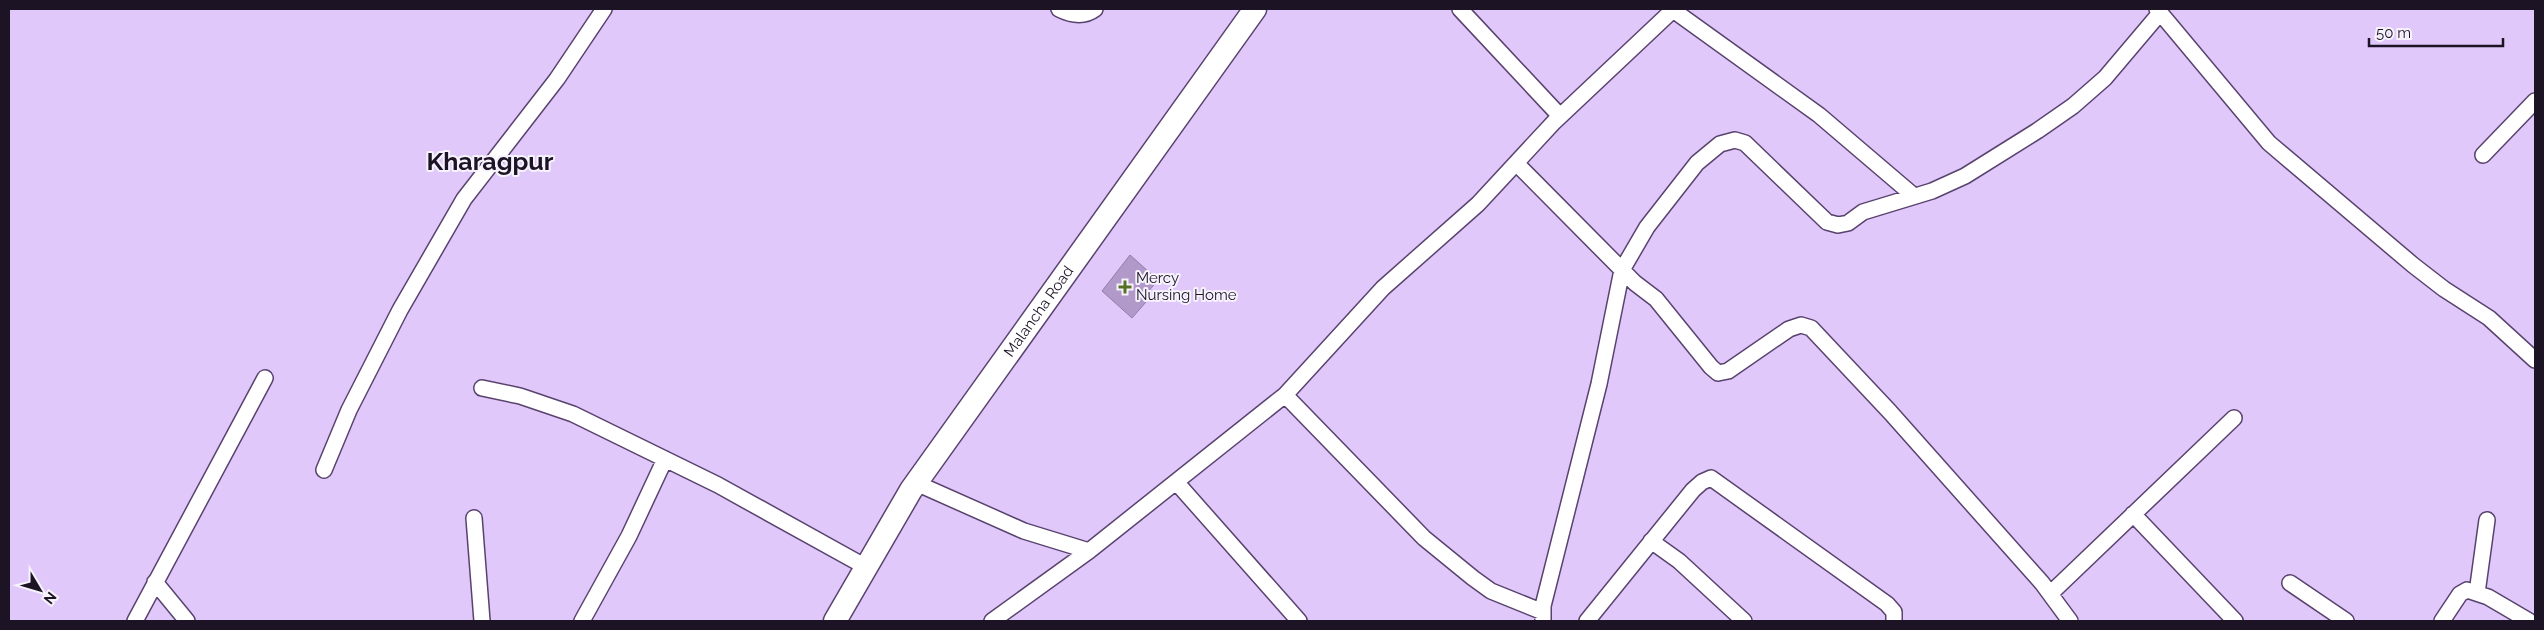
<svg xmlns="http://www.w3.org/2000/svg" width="2544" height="630" font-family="Raleway,sans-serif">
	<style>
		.building { fill: #b199ca; stroke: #947dac }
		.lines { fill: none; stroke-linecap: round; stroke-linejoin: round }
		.street-casing { stroke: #59436e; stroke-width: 18 }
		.secondary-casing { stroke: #59436e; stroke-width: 25 }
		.street { stroke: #fff; stroke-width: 15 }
		.secondary { stroke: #fff; stroke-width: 22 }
		.poi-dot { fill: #567124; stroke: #f7f3fd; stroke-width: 2 }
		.labels { text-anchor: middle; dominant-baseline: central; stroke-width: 4; stroke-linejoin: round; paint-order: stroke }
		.poi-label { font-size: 15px; fill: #1c1325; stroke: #f7f3fd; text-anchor: start }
		.street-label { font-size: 15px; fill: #1c1325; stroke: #f7f3fd }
		.town-label { font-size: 25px; font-weight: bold; fill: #1c1325; stroke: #f7f3fd }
	</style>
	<rect width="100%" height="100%" fill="#e0c8fb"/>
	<path class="building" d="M1130,255L1158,280L1142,299L1146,302L1132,318L1102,291Z"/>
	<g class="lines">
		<defs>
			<path id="street" d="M1059,9C1071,15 1083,18 1095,9
				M1460,9L1560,116
				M2157,9L2269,143L2413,265L2444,289L2489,318L2535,360
				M1673,10L1819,115L1914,196
				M2483,155L2535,101
				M1516,163L1635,283L1656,299L1711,367L1718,373L1728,371L1789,329L1801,325L1811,328L1890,412L2042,583L2070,621
				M482,388L520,396L573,414L718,485L866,567
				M1285,395L1424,538L1473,578L1491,591L1543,612
				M324,470L349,410L400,310L464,199L557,79L604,9
				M916,483L1024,531L1089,551
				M1177,483L1299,621
				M2133,514L2235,621
				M474,518L482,621
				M1651,541L1679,561L1744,621
				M155,582L187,621
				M2290,583L2346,621
				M2477,593L2487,520
				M2050,594L2234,418
				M135,621L265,378
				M582,621L629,536L665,459
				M992,621L1089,551L1285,395L1383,288L1478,204L1554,122L1674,9
				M1543,621V606L1599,384L1622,270L1647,227L1697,163L1720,144L1735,140L1745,143L1827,222L1838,225L1848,223L1863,212L1932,191L1965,176L2037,131L2073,106L2105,78L2160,13
				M1587,621L1693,490L1702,482L1711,478L1887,604L1894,612V621
				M2442,621L2460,594L2467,590L2488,597L2529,621"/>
			<g id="secondary">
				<path id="s1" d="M835,621L911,490L1255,9"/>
			</g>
		</defs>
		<use href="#street" class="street-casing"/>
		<use href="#secondary" class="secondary-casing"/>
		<use href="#street" class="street"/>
		<use href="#secondary" class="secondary"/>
	</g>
	<path class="poi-dot" d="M1122.5 279.5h5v5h5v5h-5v5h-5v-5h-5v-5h5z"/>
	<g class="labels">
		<g class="poi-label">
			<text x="1136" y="278">Mercy<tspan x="1136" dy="17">Nursing Home</tspan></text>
		</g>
		<g class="street-label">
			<text stroke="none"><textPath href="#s1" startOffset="371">Malancha Road</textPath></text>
		</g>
		<g class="town-label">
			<text x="490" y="161">Kharagpur</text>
		</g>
	</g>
	<rect width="2544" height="630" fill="none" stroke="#1c1325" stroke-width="20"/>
	<g transform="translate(40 590) rotate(128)" stroke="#f7f3fd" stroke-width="4" paint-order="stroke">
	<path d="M0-4L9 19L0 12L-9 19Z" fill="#1c1325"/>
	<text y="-8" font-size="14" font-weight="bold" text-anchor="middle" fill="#1c1325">N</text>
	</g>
	<path d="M2369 38v8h134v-8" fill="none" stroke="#1c1325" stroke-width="2.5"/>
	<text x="2376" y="38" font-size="15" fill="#1c1325" stroke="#f7f3fd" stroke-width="4" paint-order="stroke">50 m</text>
</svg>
